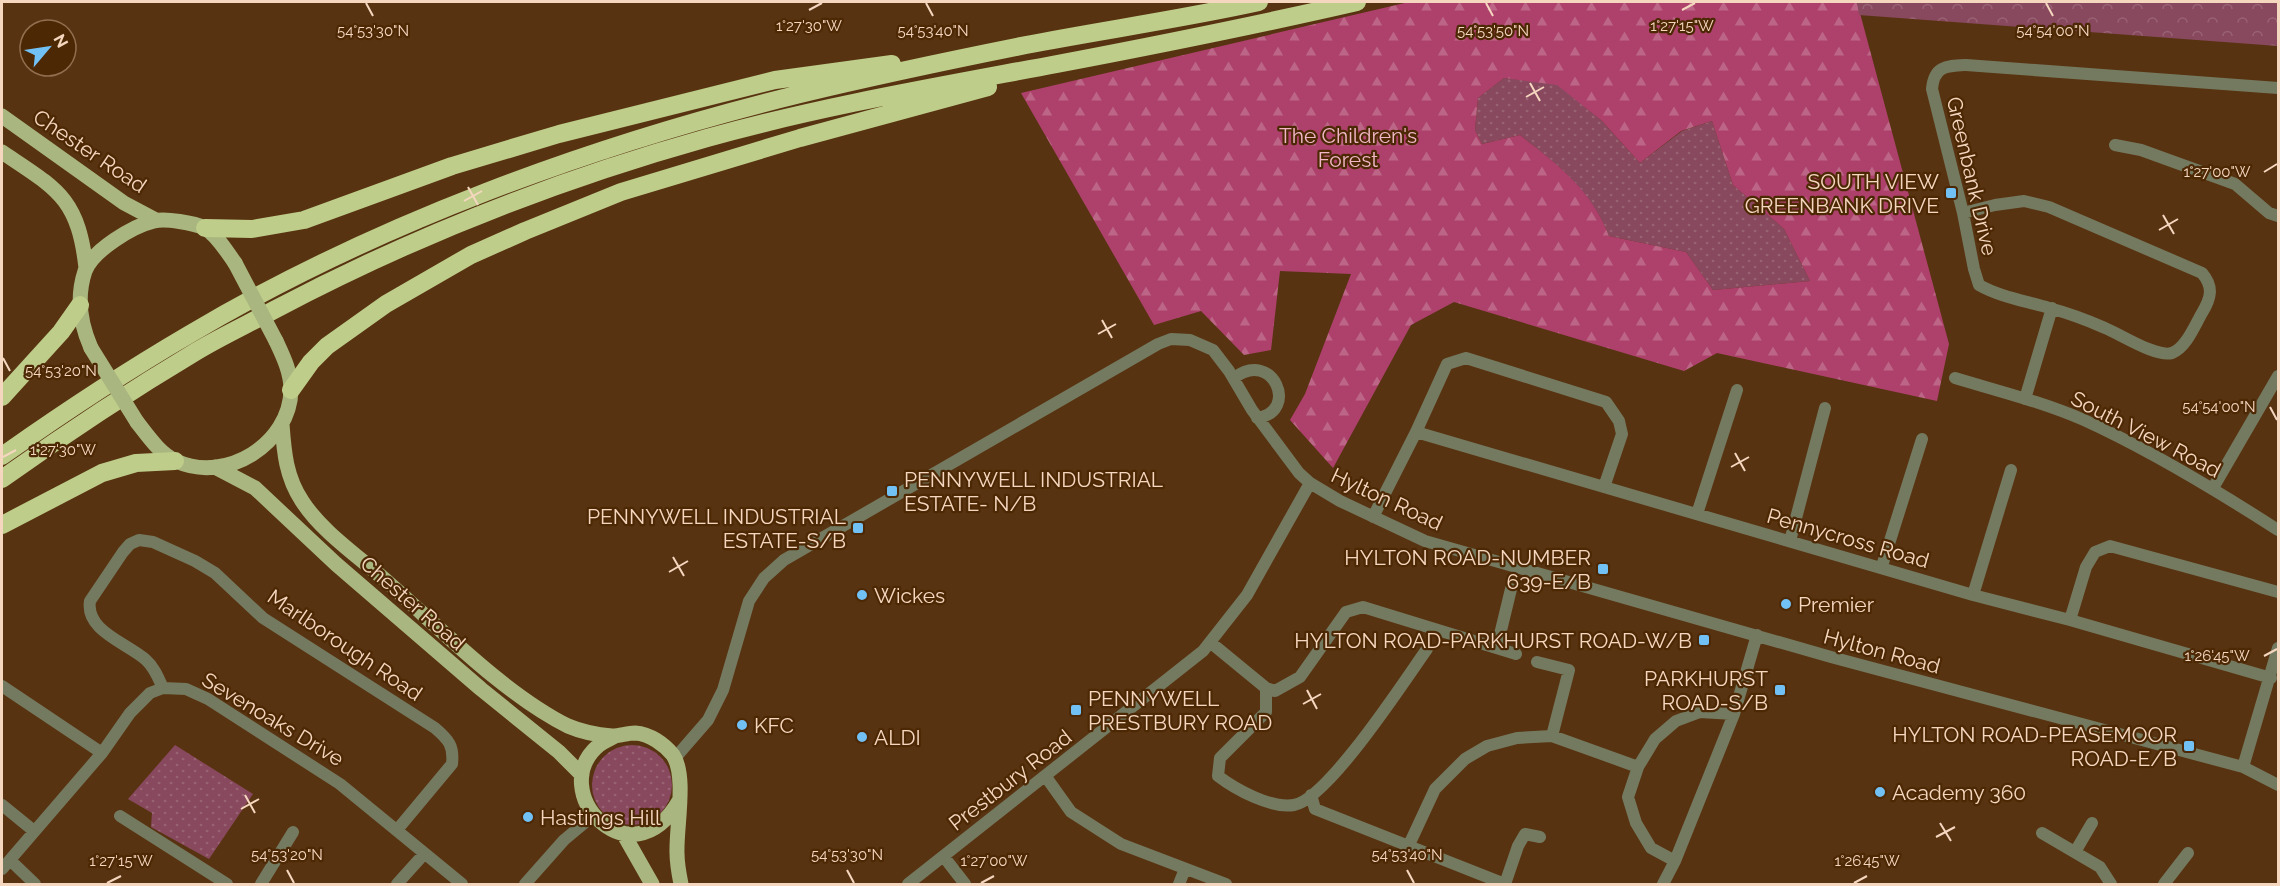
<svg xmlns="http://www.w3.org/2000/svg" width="2280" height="886" font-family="Raleway,sans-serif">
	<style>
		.grass { fill: url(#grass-dots) }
		.forest { fill: url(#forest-firs); fill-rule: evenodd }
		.park { fill: url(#park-crowns) }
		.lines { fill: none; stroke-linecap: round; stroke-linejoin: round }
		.minor { stroke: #747a60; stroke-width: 12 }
		.major { stroke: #a9b67f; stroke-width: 15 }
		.highway { stroke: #becd8a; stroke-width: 18 }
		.major-bridge { stroke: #a9b67f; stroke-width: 15 }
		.ticks { fill: none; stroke: #f5d7c0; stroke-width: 2 }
		.poi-dot { fill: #72c1f5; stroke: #4d2804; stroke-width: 2 }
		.labels { text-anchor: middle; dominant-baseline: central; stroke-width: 4.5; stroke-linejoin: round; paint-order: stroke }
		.park-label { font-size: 21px; fill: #f1b7c8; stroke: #4d2804 }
		.street-label { font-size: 21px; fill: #f5d7c0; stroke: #4d2804 }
		.poi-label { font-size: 21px; fill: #f5d7c0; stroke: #4d2804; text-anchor: start }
		.ticks-label { font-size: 15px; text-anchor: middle; fill: #f5d7c0; stroke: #4d2804; stroke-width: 4.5; stroke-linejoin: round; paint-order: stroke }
	</style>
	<defs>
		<pattern id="grass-dots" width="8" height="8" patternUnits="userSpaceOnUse" patternTransform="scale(1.5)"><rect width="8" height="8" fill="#88485e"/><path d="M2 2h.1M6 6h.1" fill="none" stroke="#996273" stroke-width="1.8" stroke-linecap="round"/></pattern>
		<pattern id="forest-firs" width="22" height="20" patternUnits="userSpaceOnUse" patternTransform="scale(1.5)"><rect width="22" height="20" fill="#ad416c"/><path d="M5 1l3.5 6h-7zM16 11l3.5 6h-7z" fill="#bd6586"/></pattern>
		<pattern id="park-crowns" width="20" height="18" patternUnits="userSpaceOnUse" patternTransform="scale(1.5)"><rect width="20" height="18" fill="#88485e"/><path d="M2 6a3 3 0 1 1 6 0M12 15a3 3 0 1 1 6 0" fill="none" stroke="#996273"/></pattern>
	</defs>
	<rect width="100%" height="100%" fill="#583311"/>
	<path class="grass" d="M1504,78L1557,84L1602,121L1640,163L1682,131L1712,121L1733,185L1784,229L1810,281L1713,290L1686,252L1609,236C1592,191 1557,164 1520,135L1482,144L1475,130L1478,98Z
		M592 785a40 40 0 1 1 80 0a40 40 0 1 1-80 0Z
		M175,745L253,794L209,859L151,827L152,813L128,799Z"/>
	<path class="forest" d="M1409,2H1857L1949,344L1937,401L1717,353L1684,371L1454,302L1411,325L1333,468L1290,420L1305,394L1351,274L1280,271L1271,350L1244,355L1201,311L1154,325L1021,93ZM1504,78L1557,85L1602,121L1640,163L1681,131L1712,121L1733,185L1784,229L1810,281L1713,290L1686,252L1609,236C1592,190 1557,164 1520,135L1482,144L1475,130L1478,98Z"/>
	<path class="park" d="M1857,2H2278V46L1859,15Z"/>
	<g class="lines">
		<path class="minor" d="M2115,145L2141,150L2235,184L2269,213L2278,216
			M1963,213L1995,205L2024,201L2049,207L2202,273C2214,287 2211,298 2202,313C2195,325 2186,348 2172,353C2157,358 2120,334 2105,328C2087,320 2068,313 2049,308C2026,301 2000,297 1979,285L1974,269L1963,213L1932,89C1934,66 1946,66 1966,65L2278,88
			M1234,378C1273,348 1300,412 1257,418
			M1955,378C1998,391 2043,402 2084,420C2152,451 2216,490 2278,530
			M2025,399L2052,308
			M1416,432L1973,595L2070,620L2271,678
			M2213,488L2278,376
			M1697,514L1737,390
			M1373,517L1416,432L1447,364L1466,358L1606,402L1619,421L1622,434L1604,487
			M1790,541L1825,408
			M1882,566L1922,439
			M1973,595L2011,470
			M2070,620L2086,567L2095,552L2110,546L2278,592
			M1210,642L1266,688L1275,691L1300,677L1346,612L1363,607L1516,654
			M1497,647L1511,589
			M1537,662L1569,670L1552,736
			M2,686L102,753
			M163,688C158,677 154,667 146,660C127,643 85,631 90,601L123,552L130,544L139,540L153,542L195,561L215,573L263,618L435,728C449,740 454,746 452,764L397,830
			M1266,688V712L1220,758L1218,776C1235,789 1271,809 1294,805C1328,799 1405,680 1427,649
			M1734,714L1757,635
			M675,758L708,720L723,690L749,601L764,578L784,560L1158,344L1171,339L1190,340L1213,350L1229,371L1252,410L1299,473L1310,483L1340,501L1425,541L1831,657L2243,767L2278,785
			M2243,767L2278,648
			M1046,777L1071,812L1121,844L1226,884
			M1311,795L1315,809L1505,884
			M2,805L34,831
			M120,816L227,884
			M2042,833L2100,867L2111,884
			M1408,847L1435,789L1465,759L1487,746L1517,738L1552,736L1638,767
			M2075,852L2092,823
			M944,857L965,884
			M10,860L35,884
			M2,869L102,753L130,713L150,693L163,688L186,689L208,699L340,784L462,884
			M261,884L293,832
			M397,884L424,854
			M525,884L564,840L594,815
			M908,884L1203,651L1247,595L1310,483
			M1179,884L1185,869
			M1505,884L1518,846L1525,834L1540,837
			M1663,884L1675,861L1734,714L1700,712L1676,721L1655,739L1638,767L1628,797L1636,823L1651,848L1675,861
			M2164,884L2188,853"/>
		<path class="major" d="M2,116L124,203L156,220
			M2,152C57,189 78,197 86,268
			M91,348C80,323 76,298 85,271C93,250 133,226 154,221C165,218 194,223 205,228C217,235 227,252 235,263
			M137,422C148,436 160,454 176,461C226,484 290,444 291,390C291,372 283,356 276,341
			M282,424C284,452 286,477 302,501C321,531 358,556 384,579C439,627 504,694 568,726C582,732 598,735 612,736C620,736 627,733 635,733C650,734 664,744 673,755C687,776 676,827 677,853C677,863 679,874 681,884
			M215,467L255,488L336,564L481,689L559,752L582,775
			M615,736C610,739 603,742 599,745C544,791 631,884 679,801
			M623,833L652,884"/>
		<path class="highway" d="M205,228L252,229L304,220L452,166L559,134L775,80L892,64
			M291,390L311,362L327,346L386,304L471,255L525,231L621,192L800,138L988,87
			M2,397L61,332L80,305
			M2,456C63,413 125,372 190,334C375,224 592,145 800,94C875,76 951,60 1026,45C1103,30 1182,19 1259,2
			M2,479C65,434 130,391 197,351C222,336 248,324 274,310C412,237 557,180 707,138C822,106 940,86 1057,64C1157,45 1257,25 1357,2
			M2,525L102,473L136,463L175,461"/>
		<path class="major-bridge" d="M235,263L276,341
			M91,348L137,422"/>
	</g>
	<path class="ticks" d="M366,3L373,16M926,3L933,16M1486,3L1493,16M2046,3L2053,16M809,10L822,3M1682,10L1695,3M1530,83L1540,101M1526,97L1544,87M2264,172L2277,164M468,187L478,205M464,201L482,191M2163,215L2174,234M2159,230L2178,219M1102,320L1112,338M1098,334L1116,324M3,358L10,371M2270,407L2277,420M1735,453L1745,471M3,457L16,450M1731,467L1749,457M673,557L684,576M669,572L688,561M2264,656L2277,649M1307,690L1317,709M1303,704L1321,694M245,795L255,813M241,809L259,799M1940,823L1951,841M1936,837L1955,827M287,870L294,883M847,870L854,883M1407,870L1414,883M107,883L121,876M981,883L994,876M1854,883L1867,876"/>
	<g class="poi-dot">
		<rect x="1945" y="187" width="12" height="12" rx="3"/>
		<rect x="886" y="485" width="12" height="12" rx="3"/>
		<rect x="852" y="522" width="12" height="12" rx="3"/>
		<rect x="1597" y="563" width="12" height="12" rx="3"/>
		<circle cx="862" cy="595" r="6"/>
		<circle cx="1786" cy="604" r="6"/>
		<rect x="1698" y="634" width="12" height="12" rx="3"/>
		<rect x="1774" y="684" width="12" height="12" rx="3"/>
		<rect x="1070" y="704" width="12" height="12" rx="3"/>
		<circle cx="742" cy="725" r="6"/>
		<circle cx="862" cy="737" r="6"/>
		<rect x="2183" y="740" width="12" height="12" rx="3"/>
		<circle cx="1880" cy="792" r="6"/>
		<circle cx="528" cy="817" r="6"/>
	</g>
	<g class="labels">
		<g class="park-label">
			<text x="1348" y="135">The Children's<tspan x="1348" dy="24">Forest</tspan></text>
		</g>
		<g class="street-label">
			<text transform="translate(90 151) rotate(34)">Chester Road</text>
			<text transform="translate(1972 176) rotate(77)">Greenbank Drive</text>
			<text transform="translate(2146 434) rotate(27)">South View Road</text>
			<text transform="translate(1387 499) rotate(25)">Hylton Road</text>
			<text transform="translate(1848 538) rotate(16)">Pennycross Road</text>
			<text transform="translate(413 603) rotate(41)">Chester Road</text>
			<text transform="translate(345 645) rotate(34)">Marlborough Road</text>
			<text transform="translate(1882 651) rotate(15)">Hylton Road</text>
			<text transform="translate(273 719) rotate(31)">Sevenoaks Drive</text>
			<text transform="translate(1010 780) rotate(-38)">Prestbury Road</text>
		</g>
		<g class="poi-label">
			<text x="1939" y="181" text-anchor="end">SOUTH VIEW<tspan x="1939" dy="24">GREENBANK DRIVE</tspan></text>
			<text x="904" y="479">PENNYWELL INDUSTRIAL<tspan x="904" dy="24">ESTATE- N/B</tspan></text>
			<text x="846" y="516" text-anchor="end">PENNYWELL INDUSTRIAL<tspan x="846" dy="24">ESTATE-S/B</tspan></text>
			<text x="1591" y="557" text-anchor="end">HYLTON ROAD-NUMBER<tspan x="1591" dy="24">639-E/B</tspan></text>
			<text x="874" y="595">Wickes</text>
			<text x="1798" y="604">Premier</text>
			<text x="1692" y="640" text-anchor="end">HYLTON ROAD-PARKHURST ROAD-W/B</text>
			<text x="1768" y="678" text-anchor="end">PARKHURST<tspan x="1768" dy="24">ROAD-S/B</tspan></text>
			<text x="1088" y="698">PENNYWELL<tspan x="1088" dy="24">PRESTBURY ROAD</tspan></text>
			<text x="754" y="725">KFC</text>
			<text x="2177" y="734" text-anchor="end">HYLTON ROAD-PEASEMOOR<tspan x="2177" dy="24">ROAD-E/B</tspan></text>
			<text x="874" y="737">ALDI</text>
			<text x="1892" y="792">Academy 360</text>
			<text x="540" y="817">Hastings Hill</text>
		</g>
	</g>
	<g class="ticks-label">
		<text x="809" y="31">1°27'30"W</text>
		<text x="1682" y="31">1°27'15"W</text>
		<text x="373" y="36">54°53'30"N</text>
		<text x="933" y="36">54°53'40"N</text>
		<text x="1493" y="36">54°53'50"N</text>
		<text x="2053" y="36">54°54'00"N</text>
		<text x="2217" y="177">1°27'00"W</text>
		<text x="61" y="376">54°53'20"N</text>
		<text x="2219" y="412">54°54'00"N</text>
		<text x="63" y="455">1°27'30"W</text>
		<text x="2217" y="661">1°26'45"W</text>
		<text x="287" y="860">54°53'20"N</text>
		<text x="847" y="860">54°53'30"N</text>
		<text x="1407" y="860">54°53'40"N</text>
		<text x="121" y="866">1°27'15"W</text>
		<text x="994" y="866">1°27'00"W</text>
		<text x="1867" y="866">1°26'45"W</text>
	</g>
	<rect width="2280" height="886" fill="none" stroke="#f5d7c0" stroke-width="6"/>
	<g transform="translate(48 48) rotate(61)"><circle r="28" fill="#4d2804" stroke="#906e4f" stroke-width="1.5"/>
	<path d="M0-4.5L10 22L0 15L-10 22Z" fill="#72c1f5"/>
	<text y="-9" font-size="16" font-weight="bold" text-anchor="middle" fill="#f5d7c0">N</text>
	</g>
</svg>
